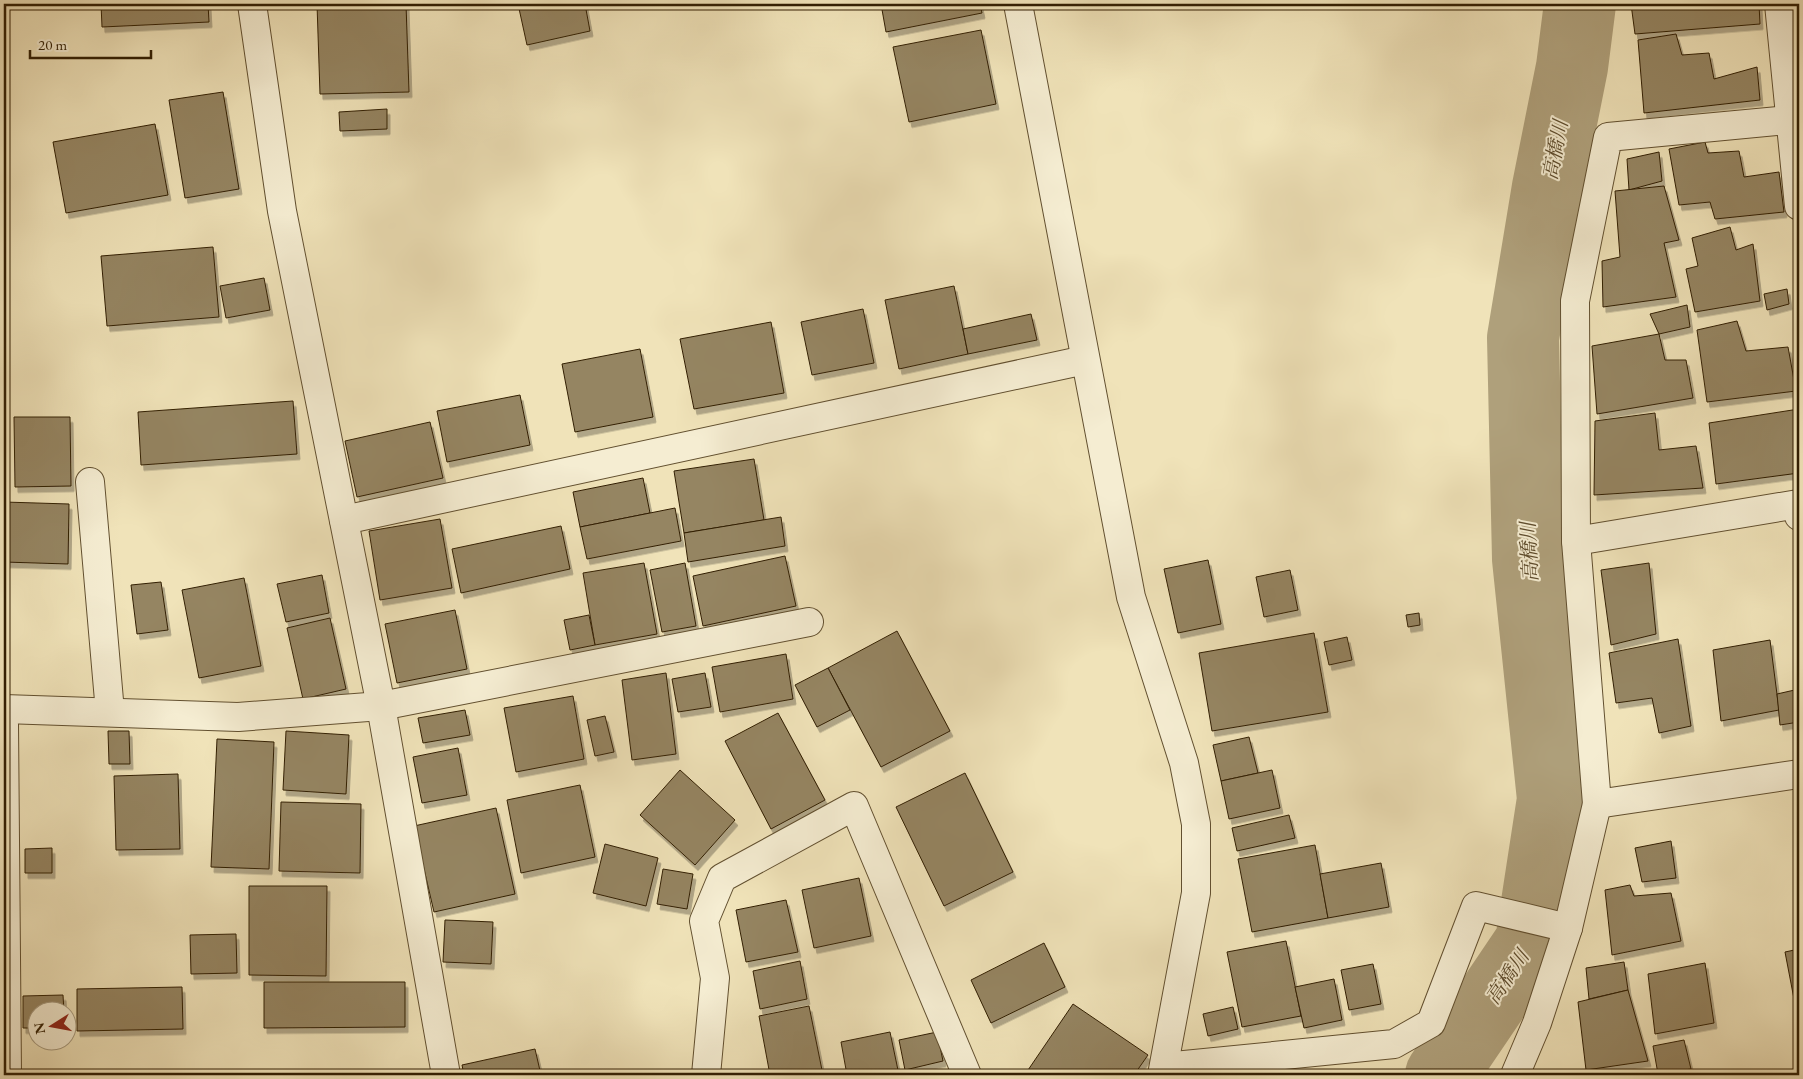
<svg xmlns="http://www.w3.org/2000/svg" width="1803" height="1079" font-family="'EB Garamond','Noto Serif JP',serif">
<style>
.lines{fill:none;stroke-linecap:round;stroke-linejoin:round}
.river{stroke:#afa07b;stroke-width:72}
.building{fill:#958562;stroke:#321f03;filter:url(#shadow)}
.street-casing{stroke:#625030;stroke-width:30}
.street{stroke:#f5edd2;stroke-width:28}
.labels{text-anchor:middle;stroke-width:4;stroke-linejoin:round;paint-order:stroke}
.water-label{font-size:20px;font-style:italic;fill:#5e4c2d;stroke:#f5edd2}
</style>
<defs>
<filter id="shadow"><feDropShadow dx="3" dy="5.5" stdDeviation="0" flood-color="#0004"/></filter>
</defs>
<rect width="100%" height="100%" fill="#f0e3b9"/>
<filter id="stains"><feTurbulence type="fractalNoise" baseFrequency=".004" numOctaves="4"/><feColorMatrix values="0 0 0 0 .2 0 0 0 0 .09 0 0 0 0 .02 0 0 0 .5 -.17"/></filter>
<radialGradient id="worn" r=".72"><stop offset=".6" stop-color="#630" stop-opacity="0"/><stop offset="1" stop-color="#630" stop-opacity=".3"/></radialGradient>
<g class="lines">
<!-- river -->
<path class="river" d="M 1441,1075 L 1531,942 L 1553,799 L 1528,559 L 1523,338 L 1548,187 L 1572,67 L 1580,4"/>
</g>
<!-- building -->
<g class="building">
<path d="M 101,4 L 208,4 L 209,22 L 102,27 Z"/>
<path d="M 317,4 L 406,4 L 409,92 L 320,94 Z"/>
<path d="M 518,4 L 585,4 L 590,31 L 527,45 Z"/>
<path d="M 881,4 L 980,4 L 982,13 L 886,32 Z"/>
<path d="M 1631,4 L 1759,4 L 1760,24 L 1635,34 Z"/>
<path d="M 981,30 L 996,104 L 909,122 L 893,47 Z"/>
<path d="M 1676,34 L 1682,55 L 1709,53 L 1714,79 L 1757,67 L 1760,100 L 1644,113 L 1638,40 Z"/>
<path d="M 223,92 L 239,189 L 185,198 L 169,100 Z"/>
<path d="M 387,109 L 387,129 L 340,131 L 339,112 Z"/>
<path d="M 155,124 L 168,195 L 66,213 L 53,142 Z"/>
<path d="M 1705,142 L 1708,153 L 1739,151 L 1744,177 L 1779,172 L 1784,212 L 1715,219 L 1710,202 L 1679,205 L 1669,149 Z"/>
<path d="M 1659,152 L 1662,181 L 1629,190 L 1627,159 Z"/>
<path d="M 1664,186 L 1679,240 L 1664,243 L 1676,297 L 1603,307 L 1602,261 L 1620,257 L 1615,191 Z"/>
<path d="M 1730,227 L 1736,250 L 1753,244 L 1760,301 L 1695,312 L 1686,269 L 1698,266 L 1692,238 Z"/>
<path d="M 213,247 L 219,317 L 107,326 L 101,256 Z"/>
<path d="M 264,278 L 270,310 L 226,318 L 220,286 Z"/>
<path d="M 954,286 L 968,354 L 899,369 L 885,300 Z"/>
<path d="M 1787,289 L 1789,304 L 1767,310 L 1764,294 Z"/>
<path d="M 1687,305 L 1690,327 L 1659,334 L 1650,314 Z"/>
<path d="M 863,309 L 874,363 L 812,375 L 801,322 Z"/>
<path d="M 1031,314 L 1037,340 L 968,354 L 963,329 Z"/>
<path d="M 1737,321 L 1746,351 L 1788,347 L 1796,391 L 1707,402 L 1697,330 Z"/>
<path d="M 771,322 L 784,393 L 694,409 L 680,339 Z"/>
<path d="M 1659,334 L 1665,360 L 1686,360 L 1693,398 L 1597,414 L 1592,346 Z"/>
<path d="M 640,349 L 653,417 L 575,432 L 562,364 Z"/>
<path d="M 520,395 L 530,445 L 447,462 L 437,411 Z"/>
<path d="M 293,401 L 297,454 L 141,465 L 138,412 Z"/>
<path d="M 1799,409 L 1799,473 L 1716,484 L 1709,423 Z"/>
<path d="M 1655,413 L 1659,450 L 1696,446 L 1703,488 L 1594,495 L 1595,421 Z"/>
<path d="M 14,417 L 70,417 L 71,486 L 15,487 Z"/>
<path d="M 430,422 L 443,478 L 357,497 L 345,441 Z"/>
<path d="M 754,459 L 764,520 L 684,533 L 674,471 Z"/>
<path d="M 643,478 L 650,513 L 580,527 L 573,492 Z"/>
<path d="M 4,502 L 69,504 L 68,564 L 4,562 Z"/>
<path d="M 675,508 L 681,541 L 587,559 L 580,527 Z"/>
<path d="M 781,517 L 785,546 L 688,562 L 684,533 Z"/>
<path d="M 440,519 L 452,588 L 380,600 L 369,531 Z"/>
<path d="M 561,526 L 570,569 L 461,593 L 452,549 Z"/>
<path d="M 785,556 L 796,606 L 703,626 L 693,576 Z"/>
<path d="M 1208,560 L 1221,624 L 1178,633 L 1164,569 Z"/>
<path d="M 644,563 L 657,634 L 595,645 L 583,573 Z"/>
<path d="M 685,563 L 696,626 L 662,632 L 650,570 Z"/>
<path d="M 1649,563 L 1656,634 L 1611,645 L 1601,570 Z"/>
<path d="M 1290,570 L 1298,610 L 1264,617 L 1256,577 Z"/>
<path d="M 322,575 L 329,613 L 286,622 L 277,584 Z"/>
<path d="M 244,578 L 261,666 L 199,678 L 182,590 Z"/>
<path d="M 161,582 L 168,630 L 137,634 L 131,585 Z"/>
<path d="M 455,610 L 467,669 L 397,683 L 385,624 Z"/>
<path d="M 1419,613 L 1420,625 L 1408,627 L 1406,615 Z"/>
<path d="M 589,615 L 595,645 L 570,650 L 564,620 Z"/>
<path d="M 330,618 L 346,689 L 303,699 L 287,628 Z"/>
<path d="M 897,631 L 950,731 L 881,767 L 828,668 Z"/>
<path d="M 1314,633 L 1328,712 L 1212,731 L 1199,653 Z"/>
<path d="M 1347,637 L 1352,660 L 1329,665 L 1324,642 Z"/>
<path d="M 1678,639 L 1691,726 L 1659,733 L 1652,698 L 1616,703 L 1609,653 Z"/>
<path d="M 1770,640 L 1779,710 L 1721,721 L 1713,650 Z"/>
<path d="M 786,654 L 793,699 L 720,712 L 712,667 Z"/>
<path d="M 828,668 L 850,710 L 817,727 L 795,685 Z"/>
<path d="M 666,673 L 676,754 L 632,760 L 622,680 Z"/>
<path d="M 705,673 L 711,707 L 678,712 L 672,679 Z"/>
<path d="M 1799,689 L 1799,722 L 1780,725 L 1777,694 Z"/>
<path d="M 573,696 L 584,759 L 516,772 L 504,708 Z"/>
<path d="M 465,710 L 470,735 L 423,743 L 418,718 Z"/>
<path d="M 778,713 L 825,800 L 771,829 L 725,741 Z"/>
<path d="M 605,716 L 614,752 L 595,756 L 587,720 Z"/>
<path d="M 108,731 L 129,731 L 130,764 L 109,764 Z"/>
<path d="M 286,731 L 349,735 L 346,794 L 283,790 Z"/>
<path d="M 1249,737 L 1258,773 L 1221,781 L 1213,745 Z"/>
<path d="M 217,739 L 274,742 L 269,869 L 211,867 Z"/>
<path d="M 458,748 L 467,795 L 422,803 L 413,757 Z"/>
<path d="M 680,770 L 735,820 L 695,865 L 640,815 Z"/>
<path d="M 1272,770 L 1280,808 L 1229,819 L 1221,781 Z"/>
<path d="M 965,773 L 1013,872 L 944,906 L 896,807 Z"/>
<path d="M 178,774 L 180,849 L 116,850 L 114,776 Z"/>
<path d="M 580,785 L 595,857 L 521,873 L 507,800 Z"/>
<path d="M 281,802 L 361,804 L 360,873 L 279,871 Z"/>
<path d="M 496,808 L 515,894 L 434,912 L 414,826 Z"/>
<path d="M 1289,815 L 1295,838 L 1237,851 L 1232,828 Z"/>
<path d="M 1671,841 L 1676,878 L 1642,882 L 1635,848 Z"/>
<path d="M 605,844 L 658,858 L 646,906 L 593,893 Z"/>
<path d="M 1315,845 L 1328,918 L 1252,932 L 1238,859 Z"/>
<path d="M 52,848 L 52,873 L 25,873 L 25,849 Z"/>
<path d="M 1381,863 L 1389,907 L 1328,918 L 1320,874 Z"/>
<path d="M 663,869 L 693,874 L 687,909 L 657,904 Z"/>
<path d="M 859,878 L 871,936 L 814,948 L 802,890 Z"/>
<path d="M 1630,885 L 1634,896 L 1671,893 L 1681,941 L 1612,955 L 1605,890 Z"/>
<path d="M 249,886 L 327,886 L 326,976 L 249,975 Z"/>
<path d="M 786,900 L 798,952 L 746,962 L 736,910 Z"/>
<path d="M 445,920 L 493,922 L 491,964 L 443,962 Z"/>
<path d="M 236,934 L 237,973 L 191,974 L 190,935 Z"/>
<path d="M 1286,941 L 1301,1016 L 1242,1027 L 1227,952 Z"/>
<path d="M 1044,943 L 1065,987 L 991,1023 L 971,980 Z"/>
<path d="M 1799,949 L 1799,1025 L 1785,952 Z"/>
<path d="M 800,961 L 807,999 L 760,1009 L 753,971 Z"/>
<path d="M 1624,962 L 1628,990 L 1589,999 L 1586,968 Z"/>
<path d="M 1705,963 L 1714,1023 L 1655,1034 L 1648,974 Z"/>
<path d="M 1373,964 L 1381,1004 L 1349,1010 L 1341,970 Z"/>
<path d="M 1334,979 L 1342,1020 L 1304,1028 L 1295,987 Z"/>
<path d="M 264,982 L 405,982 L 405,1027 L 264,1028 Z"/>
<path d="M 182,987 L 183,1029 L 77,1031 L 77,989 Z"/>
<path d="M 1628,990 L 1648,1061 L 1586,1070 L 1578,1002 Z"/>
<path d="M 63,995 L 64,1012 L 38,1012 L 38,1028 L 23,1028 L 23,996 Z"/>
<path d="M 1073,1004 L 1148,1055 L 1134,1075 L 1030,1075 L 1026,1073 Z"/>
<path d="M 809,1006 L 823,1075 L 770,1075 L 759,1016 Z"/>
<path d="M 1233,1007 L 1238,1029 L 1208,1036 L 1203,1014 Z"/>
<path d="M 890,1032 L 899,1075 L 847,1075 L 841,1042 Z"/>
<path d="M 937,1032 L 943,1061 L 905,1070 L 899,1040 Z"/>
<path d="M 1684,1040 L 1691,1069 L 1658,1074 L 1653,1046 Z"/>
<path d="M 535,1049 L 541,1075 L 464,1075 L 462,1065 Z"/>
</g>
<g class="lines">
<defs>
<g id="street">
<path d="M 252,4 L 282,211 L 381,706 L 446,1075"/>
<path d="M 1018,4 L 1131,597 L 1184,763 L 1196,824 L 1196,893 L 1162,1075"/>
<path d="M 1779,4 L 1799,206"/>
<path d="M 1799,119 L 1608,137 L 1575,301 L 1576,541 L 1597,804 L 1799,774"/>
<path d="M 90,482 L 110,712"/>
<path d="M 344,520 L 1085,360"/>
<path d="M 1576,541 L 1798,504 L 1799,516"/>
<path d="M 4,709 L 238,717 L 381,706 L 809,622"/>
<path d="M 4,724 L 7,1075"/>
<path d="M 1164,1067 L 1394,1044 L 1431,1023 L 1476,906 L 1568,928"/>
<path d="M 706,1075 L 715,978 L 704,921 L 722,878 L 854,806 L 967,1075"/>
<path d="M 1515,1075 L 1537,1023 L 1568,928 L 1597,804"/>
</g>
</defs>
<!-- street casing -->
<use href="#street" class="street-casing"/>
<!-- street -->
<use href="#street" class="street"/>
</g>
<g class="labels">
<!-- water labels -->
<g class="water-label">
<text transform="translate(1555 150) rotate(-79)" y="7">高橋川</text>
<text transform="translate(1529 552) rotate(-93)" y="7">高橋川</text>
<text transform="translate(1507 977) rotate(-56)" y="7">高橋川</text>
</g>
</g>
<!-- margin -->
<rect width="1803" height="1079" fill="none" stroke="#f0e3b9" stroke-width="20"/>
<rect x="5" y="5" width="1793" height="1069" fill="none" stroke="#321f03" stroke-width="2.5"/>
<rect x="10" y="10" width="1783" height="1059" fill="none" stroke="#321f03"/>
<!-- north arrow -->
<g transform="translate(52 1026) rotate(259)"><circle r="24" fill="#f5edd2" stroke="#a79b7f"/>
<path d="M0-4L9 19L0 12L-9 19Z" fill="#8f2418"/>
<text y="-8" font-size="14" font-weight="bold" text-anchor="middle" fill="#321f03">N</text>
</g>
<!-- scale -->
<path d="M30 50v8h121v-8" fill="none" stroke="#321f03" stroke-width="2.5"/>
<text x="38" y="50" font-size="15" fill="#321f03" stroke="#f5edd2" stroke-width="4" paint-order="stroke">20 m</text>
<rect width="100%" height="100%" filter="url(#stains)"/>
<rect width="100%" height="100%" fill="url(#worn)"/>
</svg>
